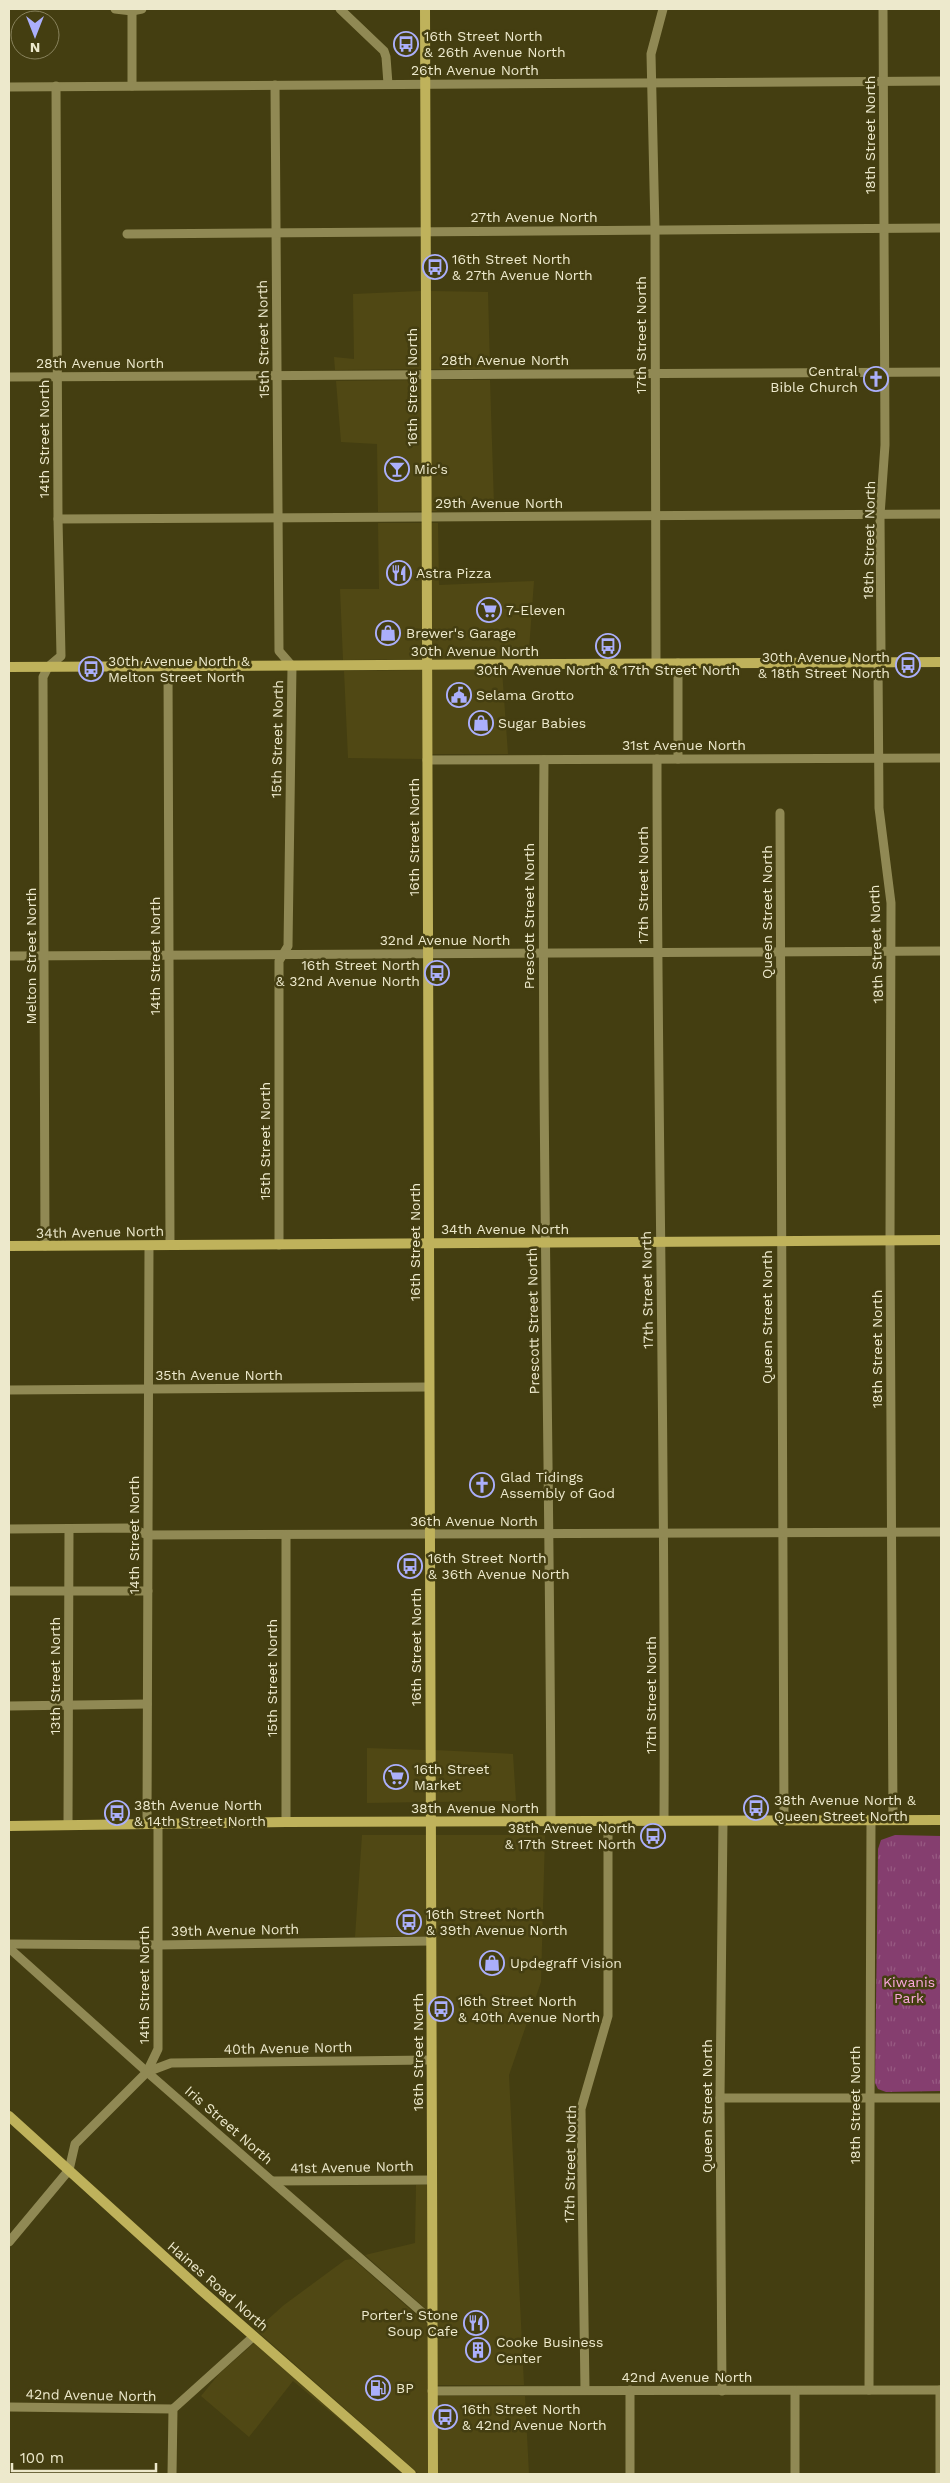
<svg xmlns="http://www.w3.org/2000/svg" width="950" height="2483" font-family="'Work Sans',sans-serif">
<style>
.built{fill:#504814}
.grass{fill:url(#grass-tufts)}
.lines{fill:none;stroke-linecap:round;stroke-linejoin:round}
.street{stroke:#908954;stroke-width:9}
.secondary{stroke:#bfb25b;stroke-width:10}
.labels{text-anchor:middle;stroke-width:5;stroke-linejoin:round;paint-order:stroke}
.poi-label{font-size:14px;fill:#ede9cc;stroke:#443e11;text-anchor:start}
.street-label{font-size:14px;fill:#ede9cc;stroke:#443e11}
.park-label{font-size:14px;fill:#f9a8dc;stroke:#443e11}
</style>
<defs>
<pattern id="grass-tufts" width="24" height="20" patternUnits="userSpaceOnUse" patternTransform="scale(1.25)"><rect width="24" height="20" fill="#853e6f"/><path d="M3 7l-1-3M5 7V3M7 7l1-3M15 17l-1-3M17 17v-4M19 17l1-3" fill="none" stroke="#975a82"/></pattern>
</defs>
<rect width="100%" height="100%" fill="#443e11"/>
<!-- built -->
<g class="built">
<path d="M 421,291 L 421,369 L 335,370 L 334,357 L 354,359 L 353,294 Z"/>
<path d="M 431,291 L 488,292 L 490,369 L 431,369 Z"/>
<path d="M 421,380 L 422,511 L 378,512 L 377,444 L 341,442 L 336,381 Z"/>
<path d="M 431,380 L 490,380 L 494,505 L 438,503 L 437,511 L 431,511 Z"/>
<path d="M 378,523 L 422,523 L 422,659 L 343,660 L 340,589 L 379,589 Z"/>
<path d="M 431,523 L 438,523 L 439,585 L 534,581 L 529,650 L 501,650 L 502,659 L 432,659 Z"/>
<path d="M 422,670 L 422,759 L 348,758 L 344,671 Z"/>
<path d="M 432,670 L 502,670 L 508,754 L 432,754 Z"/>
<path d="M 367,1748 L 425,1750 L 426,1802 L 367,1803 Z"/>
<path d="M 435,1750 L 513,1754 L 516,1801 L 436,1802 Z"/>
<path d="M 362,1835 L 426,1835 L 426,1936 L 355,1937 Z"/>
<path d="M 436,1835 L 545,1835 L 541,1982 L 509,2075 L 524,2385 L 437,2385 L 437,2323 L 439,2320 L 437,2318 Z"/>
<path d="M 416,2185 L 427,2185 L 427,2310 L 365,2255 L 415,2243 Z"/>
<path d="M 353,2259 L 427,2324 L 428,2474 L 419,2474 L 256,2330 L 284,2305 L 345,2260 Z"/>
<path d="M 254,2343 L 369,2444 L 293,2381 L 249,2437 L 201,2396 L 219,2374 Z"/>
<path d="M 437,2396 L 525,2396 L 529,2474 L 438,2474 Z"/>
</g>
<!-- grass -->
<path class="grass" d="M 895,1835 L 941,1836 L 941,2091 L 886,2092 L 878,2089 L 875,2083 L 878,1849 L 881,1840 Z"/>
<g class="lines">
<!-- street -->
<g class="street">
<path d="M 115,9 L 132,11 L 142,9"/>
<path d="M 132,9 L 132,86"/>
<path d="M 340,9 L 384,51 L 386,57 L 388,84"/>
<path d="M 883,9 L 885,445 L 880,515 L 881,653 L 878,662 L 879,808 L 891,903 L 890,1241 L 893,1820"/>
<path d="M 275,85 L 279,651 L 292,666 L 288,946 L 279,961 L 279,1245"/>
<path d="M 9,87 L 941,81"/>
<path d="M 127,234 L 941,228"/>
<path d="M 9,377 L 941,372"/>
<path d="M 58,519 L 941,514"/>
<path d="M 656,664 L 655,230 L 651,54 L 663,9"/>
<path d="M 168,666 L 170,1245"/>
<path d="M 657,759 C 657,1113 666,1467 664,1821"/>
<path d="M 678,759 L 678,663"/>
<path d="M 427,760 L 941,758"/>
<path d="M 544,760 C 541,1114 550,1468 551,1822"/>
<path d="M 780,813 L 784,1821"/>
<path d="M 9,956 L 941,951"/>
<path d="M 45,1246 L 43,677 L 48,667 L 61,656 L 58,519 L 56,86"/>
<path d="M 9,1390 L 429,1387"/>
<path d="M 9,1529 L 130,1528 L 148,1535 L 941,1532"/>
<path d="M 9,1591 L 148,1591"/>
<path d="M 9,1706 L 147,1704"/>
<path d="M 286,1822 L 286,1535"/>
<path d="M 68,1824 L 69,1529"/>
<path d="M 147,1824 L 149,1246"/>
<path d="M 9,1944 L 158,1945 L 431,1941"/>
<path d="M 9,1948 L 147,2072 L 432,2321"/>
<path d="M 147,2072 L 171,2063 L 431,2060"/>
<path d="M 720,2098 L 941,2098"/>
<path d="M 273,2181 L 432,2180"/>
<path d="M 9,2242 L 69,2170 L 75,2144 L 147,2072 L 158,2049 L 158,1824"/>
<path d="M 585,2390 L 581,2109 L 608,2016 L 608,1822"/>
<path d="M 869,2390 L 871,1820"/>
<path d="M 432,2391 L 941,2390"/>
<path d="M 722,2391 L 720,2098 L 723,1821"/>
<path d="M 9,2407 L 173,2409"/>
<path d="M 172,2474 L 173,2409 L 254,2336"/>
<path d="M 630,2474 L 630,2390"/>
<path d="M 795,2474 L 795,2391"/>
<path d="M 940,2474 L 940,2390"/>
</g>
<!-- secondary -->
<g class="secondary">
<path d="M 425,9 L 433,2474"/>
<path d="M 9,667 L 941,662"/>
<path d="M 9,1246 L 941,1240"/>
<path d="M 9,1826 L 286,1822 L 941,1820"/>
<path d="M 9,2116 L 201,2290 L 411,2474"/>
</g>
</g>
<!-- icons -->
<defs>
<symbol id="bus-ring" viewBox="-11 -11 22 22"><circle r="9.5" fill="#443e11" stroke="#abaffb" stroke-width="1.5"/><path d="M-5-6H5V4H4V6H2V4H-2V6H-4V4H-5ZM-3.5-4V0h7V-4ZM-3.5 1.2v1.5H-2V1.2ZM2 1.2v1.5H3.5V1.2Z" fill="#abaffb"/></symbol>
<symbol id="church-ring" viewBox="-11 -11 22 22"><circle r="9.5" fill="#443e11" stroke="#abaffb" stroke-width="1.5"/><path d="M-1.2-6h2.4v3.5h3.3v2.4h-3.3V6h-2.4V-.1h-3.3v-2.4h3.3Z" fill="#abaffb"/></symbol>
<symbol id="bar-ring" viewBox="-11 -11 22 22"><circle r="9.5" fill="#443e11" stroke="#abaffb" stroke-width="1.5"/><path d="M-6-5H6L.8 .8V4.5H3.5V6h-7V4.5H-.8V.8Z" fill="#abaffb"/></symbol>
<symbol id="restaurant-ring" viewBox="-11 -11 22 22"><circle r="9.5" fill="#443e11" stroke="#abaffb" stroke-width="1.5"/><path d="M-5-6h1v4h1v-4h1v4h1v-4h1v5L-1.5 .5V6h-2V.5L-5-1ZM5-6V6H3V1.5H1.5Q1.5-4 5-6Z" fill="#abaffb"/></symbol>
<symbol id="supermarket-ring" viewBox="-11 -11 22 22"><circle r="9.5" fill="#443e11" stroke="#abaffb" stroke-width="1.5"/><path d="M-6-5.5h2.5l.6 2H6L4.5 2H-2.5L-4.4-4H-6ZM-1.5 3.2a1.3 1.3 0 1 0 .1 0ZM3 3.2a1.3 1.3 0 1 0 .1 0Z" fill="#abaffb"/></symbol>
<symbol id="shop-ring" viewBox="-11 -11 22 22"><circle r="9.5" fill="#443e11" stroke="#abaffb" stroke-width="1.5"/><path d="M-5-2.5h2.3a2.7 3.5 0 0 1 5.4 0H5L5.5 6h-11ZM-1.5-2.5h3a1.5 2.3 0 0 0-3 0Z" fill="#abaffb"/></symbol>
<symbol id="civic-ring" viewBox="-11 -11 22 22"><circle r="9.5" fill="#443e11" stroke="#abaffb" stroke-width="1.5"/><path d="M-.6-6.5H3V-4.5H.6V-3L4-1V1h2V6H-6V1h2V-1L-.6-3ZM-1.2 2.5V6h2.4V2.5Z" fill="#abaffb"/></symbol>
<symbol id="building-ring" viewBox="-11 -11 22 22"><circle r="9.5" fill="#443e11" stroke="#abaffb" stroke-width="1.5"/><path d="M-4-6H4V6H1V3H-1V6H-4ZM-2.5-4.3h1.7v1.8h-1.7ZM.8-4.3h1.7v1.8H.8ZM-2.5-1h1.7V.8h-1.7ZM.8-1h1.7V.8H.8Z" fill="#abaffb"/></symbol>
<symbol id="fuel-ring" viewBox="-11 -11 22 22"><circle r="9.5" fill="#443e11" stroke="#abaffb" stroke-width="1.5"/><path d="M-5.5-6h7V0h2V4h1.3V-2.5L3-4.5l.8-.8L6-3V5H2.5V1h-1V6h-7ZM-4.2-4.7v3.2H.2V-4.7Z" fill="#abaffb"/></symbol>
</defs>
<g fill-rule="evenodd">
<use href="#bus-ring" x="392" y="30" width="28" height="28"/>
<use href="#bus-ring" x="421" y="253" width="28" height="28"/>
<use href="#church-ring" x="862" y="365" width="28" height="28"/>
<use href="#bar-ring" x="383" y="455" width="28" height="28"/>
<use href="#restaurant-ring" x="385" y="559" width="28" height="28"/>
<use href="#supermarket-ring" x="475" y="596" width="28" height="28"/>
<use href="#shop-ring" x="374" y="619" width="28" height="28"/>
<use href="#bus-ring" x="594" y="632" width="28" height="28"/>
<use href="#bus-ring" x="894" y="651" width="28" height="28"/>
<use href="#bus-ring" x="77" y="655" width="28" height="28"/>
<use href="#civic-ring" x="445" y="681" width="28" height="28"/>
<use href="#shop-ring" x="467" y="709" width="28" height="28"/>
<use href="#bus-ring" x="423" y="959" width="28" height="28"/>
<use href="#church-ring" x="468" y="1471" width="28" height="28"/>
<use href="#bus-ring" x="396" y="1552" width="28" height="28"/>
<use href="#supermarket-ring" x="382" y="1763" width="28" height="28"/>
<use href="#bus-ring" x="742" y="1794" width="28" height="28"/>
<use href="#bus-ring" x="103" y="1799" width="28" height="28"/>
<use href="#bus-ring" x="639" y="1822" width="28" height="28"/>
<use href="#bus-ring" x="395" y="1908" width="28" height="28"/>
<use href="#shop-ring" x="478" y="1949" width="28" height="28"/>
<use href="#bus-ring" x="427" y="1995" width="28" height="28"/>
<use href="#restaurant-ring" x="462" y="2309" width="28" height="28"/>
<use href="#building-ring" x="464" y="2336" width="28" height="28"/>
<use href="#fuel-ring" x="364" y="2374" width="28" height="28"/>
<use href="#bus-ring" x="431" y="2403" width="28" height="28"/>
</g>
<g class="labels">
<!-- poi labels -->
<g class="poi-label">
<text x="424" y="41">16th Street North<tspan x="424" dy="16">&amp; 26th Avenue North</tspan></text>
<text x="452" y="264">16th Street North<tspan x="452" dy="16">&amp; 27th Avenue North</tspan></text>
<text x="858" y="376" text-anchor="end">Central<tspan x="858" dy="16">Bible Church</tspan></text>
<text x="414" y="474">Mic's</text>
<text x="416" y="578">Astra Pizza</text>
<text x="506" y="615">7-Eleven</text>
<text x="406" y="638">Brewer's Garage</text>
<text x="890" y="662" text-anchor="end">30th Avenue North<tspan x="890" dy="16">&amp; 18th Street North</tspan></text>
<text x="108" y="666">30th Avenue North &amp;<tspan x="108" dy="16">Melton Street North</tspan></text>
<text x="608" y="675" text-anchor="middle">30th Avenue North &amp; 17th Street North</text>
<text x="476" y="700">Selama Grotto</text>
<text x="498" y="728">Sugar Babies</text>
<text x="420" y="970" text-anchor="end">16th Street North<tspan x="420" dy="16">&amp; 32nd Avenue North</tspan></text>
<text x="500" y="1482">Glad Tidings<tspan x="500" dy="16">Assembly of God</tspan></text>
<text x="428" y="1563">16th Street North<tspan x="428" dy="16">&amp; 36th Avenue North</tspan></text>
<text x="414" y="1774">16th Street<tspan x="414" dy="16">Market</tspan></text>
<text x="774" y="1805">38th Avenue North &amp;<tspan x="774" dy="16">Queen Street North</tspan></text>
<text x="134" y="1810">38th Avenue North<tspan x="134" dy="16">&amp; 14th Street North</tspan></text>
<text x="636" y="1833" text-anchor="end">38th Avenue North<tspan x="636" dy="16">&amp; 17th Street North</tspan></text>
<text x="426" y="1919">16th Street North<tspan x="426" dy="16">&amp; 39th Avenue North</tspan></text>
<text x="510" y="1968">Updegraff Vision</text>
<text x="458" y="2006">16th Street North<tspan x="458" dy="16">&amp; 40th Avenue North</tspan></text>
<text x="458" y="2320" text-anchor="end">Porter's Stone<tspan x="458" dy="16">Soup Cafe</tspan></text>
<text x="496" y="2347">Cooke Business<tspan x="496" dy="16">Center</tspan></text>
<text x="396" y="2393">BP</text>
<text x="462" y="2414">16th Street North<tspan x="462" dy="16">&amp; 42nd Avenue North</tspan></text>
</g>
<!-- street labels -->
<g class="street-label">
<text x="475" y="75">26th Avenue North</text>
<text transform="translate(870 135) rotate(-90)" y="5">18th Street North</text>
<text x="534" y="222">27th Avenue North</text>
<text transform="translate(641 335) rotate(-90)" y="5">17th Street North</text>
<text transform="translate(263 339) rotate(-91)" y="5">15th Street North</text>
<text x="505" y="365">28th Avenue North</text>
<text x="100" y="368">28th Avenue North</text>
<text transform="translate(412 387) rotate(-90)" y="5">16th Street North</text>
<text transform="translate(44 439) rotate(-90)" y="5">14th Street North</text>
<text x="499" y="508">29th Avenue North</text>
<text transform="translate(869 540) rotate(-89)" y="5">18th Street North</text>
<text x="475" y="656">30th Avenue North</text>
<text transform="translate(277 739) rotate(-89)" y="5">15th Street North</text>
<text x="684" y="750">31st Avenue North</text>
<text transform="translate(414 837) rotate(-90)" y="5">16th Street North</text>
<text transform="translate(643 885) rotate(-90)" y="5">17th Street North</text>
<text transform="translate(767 912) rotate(-90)" y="5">Queen Street North</text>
<text transform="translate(529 916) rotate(-90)" y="5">Prescott Street North</text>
<text x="445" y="945">32nd Avenue North</text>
<text transform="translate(876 944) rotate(-92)" y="5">18th Street North</text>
<text transform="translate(31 956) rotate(-90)" y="5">Melton Street North</text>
<text transform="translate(155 956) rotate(-90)" y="5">14th Street North</text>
<text transform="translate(265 1141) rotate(-90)" y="5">15th Street North</text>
<text x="505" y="1234">34th Avenue North</text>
<text transform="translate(100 1232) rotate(-1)" y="5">34th Avenue North</text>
<text transform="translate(415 1242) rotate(-90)" y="5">16th Street North</text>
<text transform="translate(647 1290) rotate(-91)" y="5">17th Street North</text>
<text transform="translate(767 1317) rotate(-90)" y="5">Queen Street North</text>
<text transform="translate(533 1321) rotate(-91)" y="5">Prescott Street North</text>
<text transform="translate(877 1349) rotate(-90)" y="5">18th Street North</text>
<text x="219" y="1380">35th Avenue North</text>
<text x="474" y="1526">36th Avenue North</text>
<text transform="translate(134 1535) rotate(-90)" y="5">14th Street North</text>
<text transform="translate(416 1647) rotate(-90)" y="5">16th Street North</text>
<text transform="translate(55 1676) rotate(-90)" y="5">13th Street North</text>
<text transform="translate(272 1678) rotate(-90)" y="5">15th Street North</text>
<text transform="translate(651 1695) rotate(-90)" y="5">17th Street North</text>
<text x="475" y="1813">38th Avenue North</text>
<text transform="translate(235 1930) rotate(-1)" y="5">39th Avenue North</text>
<text transform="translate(144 1985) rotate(-90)" y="5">14th Street North</text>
<text transform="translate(288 2048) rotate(-1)" y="5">40th Avenue North</text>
<text transform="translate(418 2052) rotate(-90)" y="5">16th Street North</text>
<text transform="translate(855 2105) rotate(-90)" y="5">18th Street North</text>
<text transform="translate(707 2106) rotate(-90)" y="5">Queen Street North</text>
<text transform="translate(229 2125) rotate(41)" y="5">Iris Street North</text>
<text transform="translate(570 2164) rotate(-89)" y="5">17th Street North</text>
<text transform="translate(352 2167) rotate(-1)" y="5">41st Avenue North</text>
<text transform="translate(218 2286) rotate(41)" y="5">Haines Road North</text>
<text x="687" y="2382">42nd Avenue North</text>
<text transform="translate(91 2395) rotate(1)" y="5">42nd Avenue North</text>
</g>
<!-- park labels -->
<g class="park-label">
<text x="909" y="1987">Kiwanis<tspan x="909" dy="16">Park</tspan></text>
</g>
</g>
<!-- border -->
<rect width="950" height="2483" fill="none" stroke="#ede9cc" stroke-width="20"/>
<!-- north arrow -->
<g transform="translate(35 35) rotate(180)"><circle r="24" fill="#443e11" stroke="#88825c"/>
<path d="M0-4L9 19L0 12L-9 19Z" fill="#abaffb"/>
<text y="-8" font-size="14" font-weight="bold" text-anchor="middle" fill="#ede9cc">N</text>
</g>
<!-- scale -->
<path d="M12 2463v8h144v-8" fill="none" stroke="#ede9cc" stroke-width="2.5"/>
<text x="20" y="2463" font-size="15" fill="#ede9cc" stroke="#443e11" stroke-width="4" paint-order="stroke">100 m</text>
</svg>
